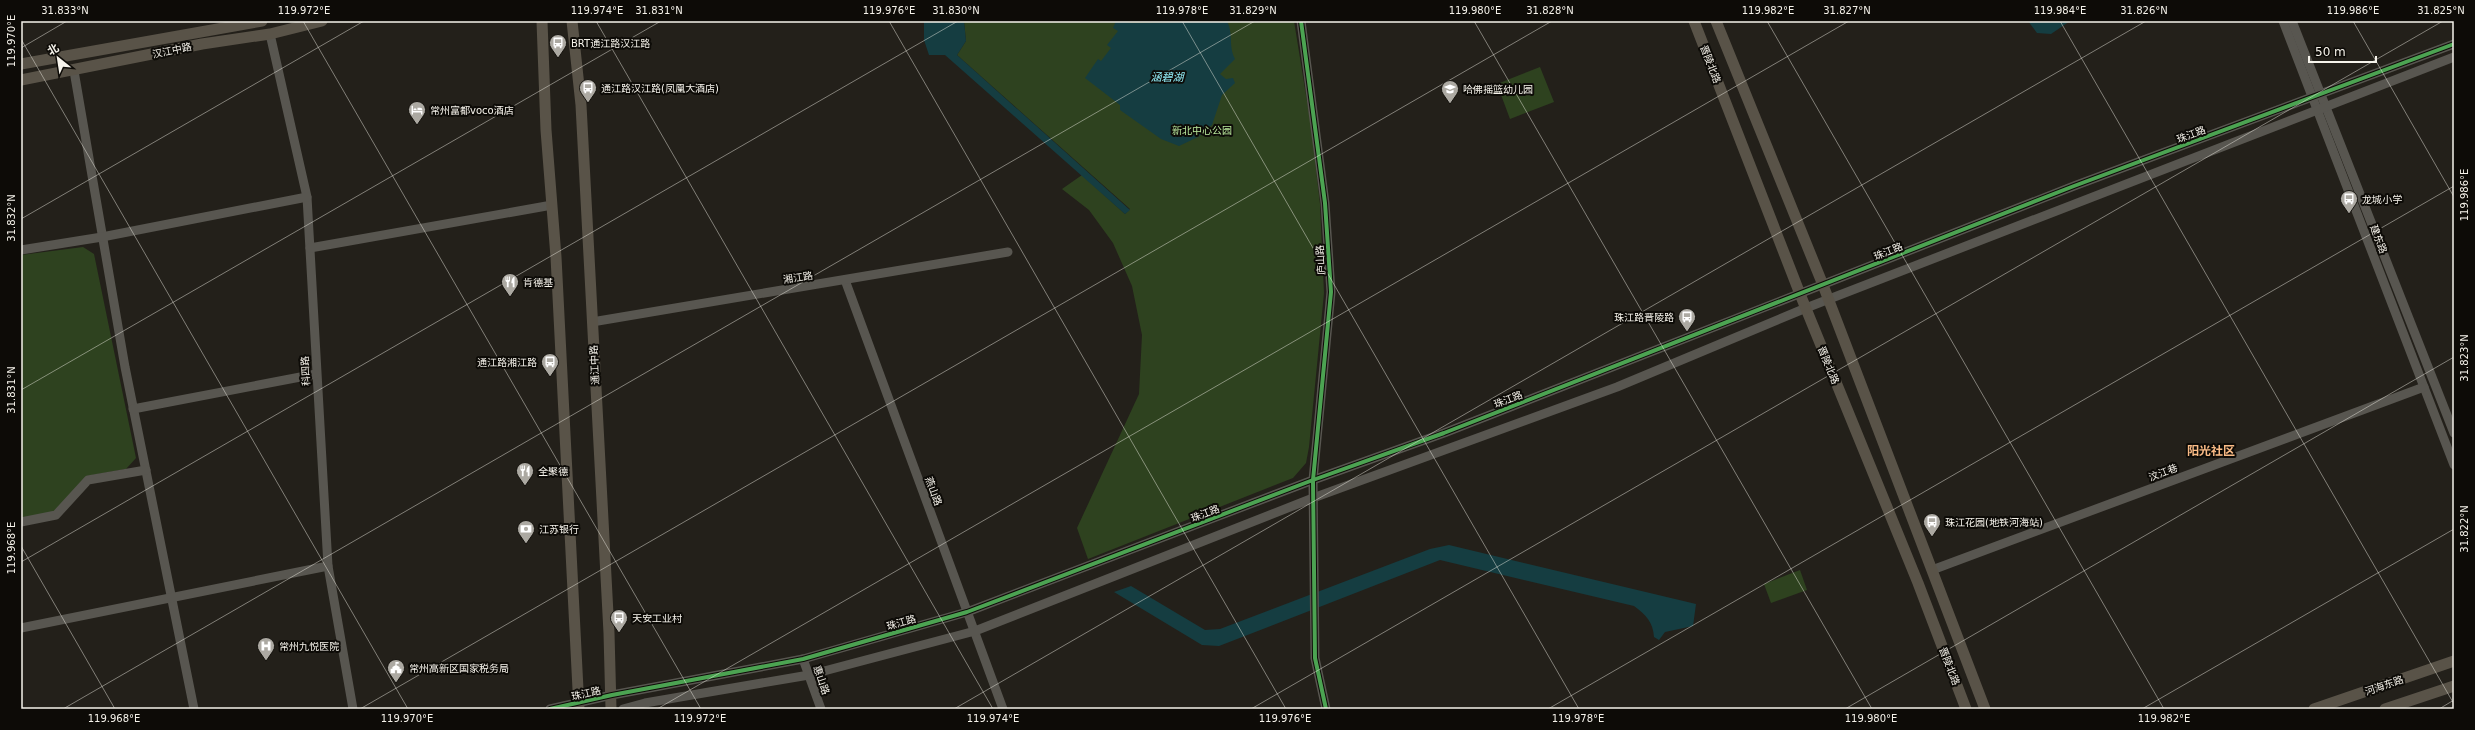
<svg xmlns="http://www.w3.org/2000/svg" width="2475" height="730" font-family="'DejaVu Sans','Noto Sans SC',sans-serif">
<style>
.green{fill:#2e421f}
.water{fill:#153d41}
.lines{fill:none;stroke-linecap:round;stroke-linejoin:round}
.minor{stroke:#585650;stroke-width:9}
.major{stroke:#595348;stroke-width:11}
.cycleway-casing{stroke:#0d0b07;stroke-width:6}
.cycleway{stroke:#4ca352;stroke-width:4}
.ticks{fill:none;stroke:#f6f3eb;stroke-width:1;stroke-opacity:0.45}
.labels{text-anchor:middle;stroke-width:4;stroke-linejoin:round;paint-order:stroke}
.poi-label{font-size:10px;fill:#f6f3eb;stroke:#0d0b07;text-anchor:start}
.street-label{font-size:10px;fill:#f6f3eb;stroke:#0d0b07}
.park-label{font-size:10px;fill:#bbe99e;stroke:#0d0b07}
.water-label{font-size:11px;font-style:italic;fill:#93effa;stroke:#0d0b07}
.quarter-label{font-size:12px;font-weight:bold;fill:#fabb86;stroke:#0d0b07}
.neatline{fill:none;stroke:#f6f3eb;stroke-width:1.5}
.ticks-label{font-size:10px;text-anchor:middle;fill:#f6f3eb}
</style>
<rect width="100%" height="100%" fill="#23201a"/>
<!-- green -->
<g class="green">
<path d="M 964,21 L 1294,21 L 1311,126 L 1320,204 L 1324,293 L 1309,447 L 1306,463 L 1293,478 L 1088,559 L 1077,528 L 1139,394 L 1142,335 L 1132,286 L 1113,243 L 1089,210 L 1062,189 L 1082,175 L 1125,214 L 1130,209 L 957,55 L 966,41 Z"/>
<path d="M 1540,67 L 1554,102 L 1510,119 L 1497,84 Z"/>
<path d="M 83,247 L 94,254 L 136,458 L 126,469 L 87,476 L 54,512 L 21,519 L 21,255 Z"/>
<path d="M 1800,570 L 1807,590 L 1771,603 L 1764,584 Z"/>
</g>
<!-- water -->
<g class="water">
<path d="M 924,21 L 964,21 L 966,41 L 957,55 L 1130,210 L 1125,214 L 945,55 L 929,55 L 924,40 Z"/>
<path d="M 1116,21 L 1134,23 L 1227,21 C 1234,36 1228,45 1235,59 L 1220,74 L 1226,79 L 1233,78 L 1235,83 L 1222,95 L 1212,125 L 1198,137 L 1179,146 L 1161,139 L 1120,110 L 1120,105 L 1085,78 L 1098,59 L 1101,61 L 1111,48 L 1107,45 L 1118,31 L 1113,28 Z"/>
<path d="M 2028,21 L 2070,21 L 2051,34 L 2037,33 Z"/>
<path d="M 1449,545 L 1696,604 L 1693,626 L 1665,632 L 1659,640 L 1654,637 C 1653,622 1646,615 1634,606 L 1440,560 L 1219,646 L 1202,645 L 1114,592 L 1131,586 L 1205,630 L 1220,629 L 1430,549 Z"/>
</g>
<g class="lines">
<!-- minor -->
<g class="minor">
<path d="M 1301,21 L 1325,203 L 1331,292 L 1313,480 L 1315,658 L 1326,709"/>
<path d="M 2283,21 L 2454,465"/>
<path d="M 2292,21 L 2454,433"/>
<path d="M 270,34 L 307,197 L 328,566 L 353,709"/>
<path d="M 74,71 L 125,367 L 194,709"/>
<path d="M 310,248 L 552,205"/>
<path d="M 21,250 L 102,237 L 307,197"/>
<path d="M 845,280 L 1003,709"/>
<path d="M 592,322 L 1008,252"/>
<path d="M 133,409 L 316,374"/>
<path d="M 21,522 L 56,515 L 88,480 L 146,470"/>
<path d="M 1932,570 L 2424,387"/>
<path d="M 21,628 L 328,566"/>
<path d="M 803,659 L 821,709"/>
<path d="M 550,709 L 612,695 L 803,659 L 967,612 L 1313,480 L 1444,433 L 2074,186 L 2454,44"/>
<path d="M 623,709 L 645,703 L 809,675 L 975,631 L 1313,498 L 1617,387 L 1806,308 L 2454,57"/>
</g>
<!-- major -->
<g class="major">
<path d="M 542,21 L 546,130 L 556,257 L 579,709"/>
<path d="M 572,21 L 581,105 L 609,633 L 611,709"/>
<path d="M 1694,21 L 1800,294 L 1918,583 L 1966,709"/>
<path d="M 1716,21 L 1823,285 L 1985,709"/>
<path d="M 21,64 L 262,21"/>
<path d="M 21,80 L 202,44 L 270,34 L 322,21"/>
<path d="M 2314,709 L 2454,661"/>
<path d="M 2385,709 L 2454,686"/>
</g>
<defs>
<g id="cycleway">
<path d="M 1301,21 L 1325,203 L 1331,292 L 1313,480 L 1315,658 L 1326,709"/>
<path d="M 550,709 L 612,695 L 803,659 L 967,612 L 1313,480 L 1444,433 L 2074,186 L 2454,44"/>
</g>
</defs>
<!-- cycleway casing -->
<use href="#cycleway" class="cycleway-casing"/>
<!-- cycleway -->
<use href="#cycleway" class="cycleway"/>
</g>
<!-- ticks -->
<path class="ticks" d="M 303,21 L 701,709M 596,21 L 993,709M 889,21 L 1286,709M 1182,21 L 1579,709M 1474,21 L 1872,709M 1767,21 L 2164,709M 2060,21 L 2454,704M 2353,21 L 2454,197M 21,39 L 408,709M 21,48 L 67,21M 21,219 L 364,21M 21,390 L 661,21M 21,546 L 115,709M 21,562 L 958,21M 63,709 L 1255,21M 360,709 L 1552,21M 657,709 L 1849,21M 954,709 L 2146,21M 1251,709 L 2443,21M 1548,709 L 2454,186M 1845,709 L 2454,357M 2142,709 L 2454,529M 2439,709 L 2454,700"/>
<!-- icons -->
<defs>
<symbol id="bus-pin" viewBox="-11 -11 22 30"><path d="M0 17L-7.5 6A9.5 9.5 0 1 1 7.5 6Z" fill="#aca9a2" stroke="#0d0b07"/><path d="M-5-6H5V4H4V6H2V4H-2V6H-4V4H-5ZM-3.5-4V0h7V-4ZM-3.5 1.2v1.5H-2V1.2ZM2 1.2v1.5H3.5V1.2Z" fill="#fff"/></symbol>
<symbol id="school-pin" viewBox="-11 -11 22 30"><path d="M0 17L-7.5 6A9.5 9.5 0 1 1 7.5 6Z" fill="#aca9a2" stroke="#0d0b07"/><path d="M0-5L7-2L0 1L-7-2ZM-4 1L0 2.5L4 1V4Q0 6-4 4Z" fill="#fff"/></symbol>
<symbol id="hotel-pin" viewBox="-11 -11 22 30"><path d="M0 17L-7.5 6A9.5 9.5 0 1 1 7.5 6Z" fill="#aca9a2" stroke="#0d0b07"/><path d="M-6-4.5h1.5V1H6V5H4.5V3h-9V5H-6ZM-4 0a1.8 1.8 0 1 1 3.6 0ZM.5 0V-2.5h3Q6-2.5 6 0Z" fill="#fff"/></symbol>
<symbol id="restaurant-pin" viewBox="-11 -11 22 30"><path d="M0 17L-7.5 6A9.5 9.5 0 1 1 7.5 6Z" fill="#aca9a2" stroke="#0d0b07"/><path d="M-5-6h1v4h1v-4h1v4h1v-4h1v5L-1.5 .5V6h-2V.5L-5-1ZM5-6V6H3V1.5H1.5Q1.5-4 5-6Z" fill="#fff"/></symbol>
<symbol id="bank-pin" viewBox="-11 -11 22 30"><path d="M0 17L-7.5 6A9.5 9.5 0 1 1 7.5 6Z" fill="#aca9a2" stroke="#0d0b07"/><path d="M-6-4H6V4H-6ZM0-2.3a2.3 2.3 0 1 0 0 4.6a2.3 2.3 0 1 0 0-4.6Z" fill="#fff"/></symbol>
<symbol id="hospital-pin" viewBox="-11 -11 22 30"><path d="M0 17L-7.5 6A9.5 9.5 0 1 1 7.5 6Z" fill="#aca9a2" stroke="#0d0b07"/><path d="M-5-5h3v3.5h4V-5h3V5h-3V1.5h-4V5h-3Z" fill="#fff"/></symbol>
<symbol id="civic-pin" viewBox="-11 -11 22 30"><path d="M0 17L-7.5 6A9.5 9.5 0 1 1 7.5 6Z" fill="#aca9a2" stroke="#0d0b07"/><path d="M-.6-6.5H3V-4.5H.6V-3L4-1V1h2V6H-6V1h2V-1L-.6-3ZM-1.2 2.5V6h2.4V2.5Z" fill="#fff"/></symbol>
</defs>
<g fill-rule="evenodd">
<use href="#bus-pin" x="548" y="33" width="20" height="27"/>
<use href="#bus-pin" x="578" y="78" width="20" height="27"/>
<use href="#school-pin" x="1440" y="79" width="20" height="27"/>
<use href="#hotel-pin" x="407" y="100" width="20" height="27"/>
<use href="#bus-pin" x="2339" y="189" width="20" height="27"/>
<use href="#restaurant-pin" x="500" y="272" width="20" height="27"/>
<use href="#bus-pin" x="1677" y="307" width="20" height="27"/>
<use href="#bus-pin" x="540" y="352" width="20" height="27"/>
<use href="#restaurant-pin" x="515" y="461" width="20" height="27"/>
<use href="#bus-pin" x="1922" y="512" width="20" height="27"/>
<use href="#bank-pin" x="516" y="519" width="20" height="27"/>
<use href="#bus-pin" x="609" y="608" width="20" height="27"/>
<use href="#hospital-pin" x="256" y="636" width="20" height="27"/>
<use href="#civic-pin" x="386" y="658" width="20" height="27"/>
</g>
<g class="labels">
<!-- poi labels -->
<g class="poi-label">
<text x="571" y="47">BRT通江路汉江路</text>
<text x="601" y="92">通江路汉江路(凤凰大酒店)</text>
<text x="1463" y="93">哈佛摇篮幼儿园</text>
<text x="430" y="114">常州富都voco酒店</text>
<text x="2362" y="203">龙城小学</text>
<text x="523" y="286">肯德基</text>
<text x="1674" y="321" text-anchor="end">珠江路晋陵路</text>
<text x="537" y="366" text-anchor="end">通江路湘江路</text>
<text x="538" y="475">全聚德</text>
<text x="1945" y="526">珠江花园(地铁河海站)</text>
<text x="539" y="533">江苏银行</text>
<text x="632" y="622">天安工业村</text>
<text x="279" y="650">常州九悦医院</text>
<text x="409" y="672">常州高新区国家税务局</text>
</g>
<!-- street labels -->
<g class="street-label">
<text transform="translate(172 50) rotate(-12)" y="4">汉江中路</text>
<text transform="translate(1711 64) rotate(69)" y="4">晋陵北路</text>
<text transform="translate(2191 134) rotate(-20)" y="4">珠江路</text>
<text transform="translate(2379 239) rotate(69)" y="4">建东路</text>
<text transform="translate(1888 251) rotate(-22)" y="4">珠江路</text>
<text transform="translate(1320 260) rotate(-94)" y="4">庐山路</text>
<text transform="translate(798 277) rotate(-9)" y="4">湘江路</text>
<text transform="translate(594 365) rotate(-93)" y="4">通江中路</text>
<text transform="translate(1829 365) rotate(68)" y="4">晋陵北路</text>
<text transform="translate(305 371) rotate(-93)" y="4">科四路</text>
<text transform="translate(1508 399) rotate(-21)" y="4">珠江路</text>
<text transform="translate(2163 472) rotate(-20)" y="4">汶江巷</text>
<text transform="translate(934 491) rotate(70)" y="4">燕山路</text>
<text transform="translate(1205 513) rotate(-21)" y="4">珠江路</text>
<text transform="translate(901 622) rotate(-16)" y="4">珠江路</text>
<text transform="translate(1950 666) rotate(69)" y="4">晋陵北路</text>
<text transform="translate(822 680) rotate(71)" y="4">惠山路</text>
<text transform="translate(2384 685) rotate(-19)" y="4">河海东路</text>
<text transform="translate(586 693) rotate(-13)" y="4">珠江路</text>
</g>
<!-- park labels -->
<g class="park-label">
<text x="1202" y="134">新北中心公园</text>
</g>
<!-- water labels -->
<g class="water-label">
<text x="1167" y="81">涵碧湖</text>
</g>
<!-- quarter labels -->
<g class="quarter-label">
<text x="2211" y="455">阳光社区</text>
</g>
</g>
<!-- border -->
<rect width="2475" height="730" fill="none" stroke="#0d0b07" stroke-width="44"/>
<!-- north arrow -->
<g transform="translate(58 58) rotate(330)" stroke="#0d0b07" stroke-width="3" paint-order="stroke">
<path d="M0-3L7 15L0 10L-7 15Z" fill="#f6f3eb"/>
<text y="-6" font-size="11" font-weight="bold" text-anchor="middle" fill="#f6f3eb">北</text>
</g>
<!-- scale -->
<path d="M2309 56v6h67v-6" fill="none" stroke="#f6f3eb" stroke-width="2"/>
<text x="2315" y="56" font-size="12" fill="#f6f3eb" stroke="#0d0b07" stroke-width="3" paint-order="stroke">50 m</text>
<rect x="22" y="22" width="2431" height="686" class="neatline"/>
<g class="ticks-label">
<text x="65" y="14">31.833°N</text>
<text x="304" y="14">119.972°E</text>
<text x="597" y="14">119.974°E</text>
<text x="659" y="14">31.831°N</text>
<text x="889" y="14">119.976°E</text>
<text x="956" y="14">31.830°N</text>
<text x="1182" y="14">119.978°E</text>
<text x="1253" y="14">31.829°N</text>
<text x="1475" y="14">119.980°E</text>
<text x="1550" y="14">31.828°N</text>
<text x="1768" y="14">119.982°E</text>
<text x="1847" y="14">31.827°N</text>
<text x="2060" y="14">119.984°E</text>
<text x="2144" y="14">31.826°N</text>
<text x="2353" y="14">119.986°E</text>
<text x="2441" y="14">31.825°N</text>
<text transform="translate(11 41) rotate(-90)" y="4">119.970°E</text>
<text transform="translate(2464 195) rotate(-90)" y="4">119.986°E</text>
<text transform="translate(11 218) rotate(-90)" y="4">31.832°N</text>
<text transform="translate(2464 358) rotate(-90)" y="4">31.823°N</text>
<text transform="translate(11 390) rotate(-90)" y="4">31.831°N</text>
<text transform="translate(2464 529) rotate(-90)" y="4">31.822°N</text>
<text transform="translate(11 548) rotate(-90)" y="4">119.968°E</text>
<text x="114" y="722">119.968°E</text>
<text x="407" y="722">119.970°E</text>
<text x="700" y="722">119.972°E</text>
<text x="993" y="722">119.974°E</text>
<text x="1285" y="722">119.976°E</text>
<text x="1578" y="722">119.978°E</text>
<text x="1871" y="722">119.980°E</text>
<text x="2164" y="722">119.982°E</text>
</g>
</svg>
